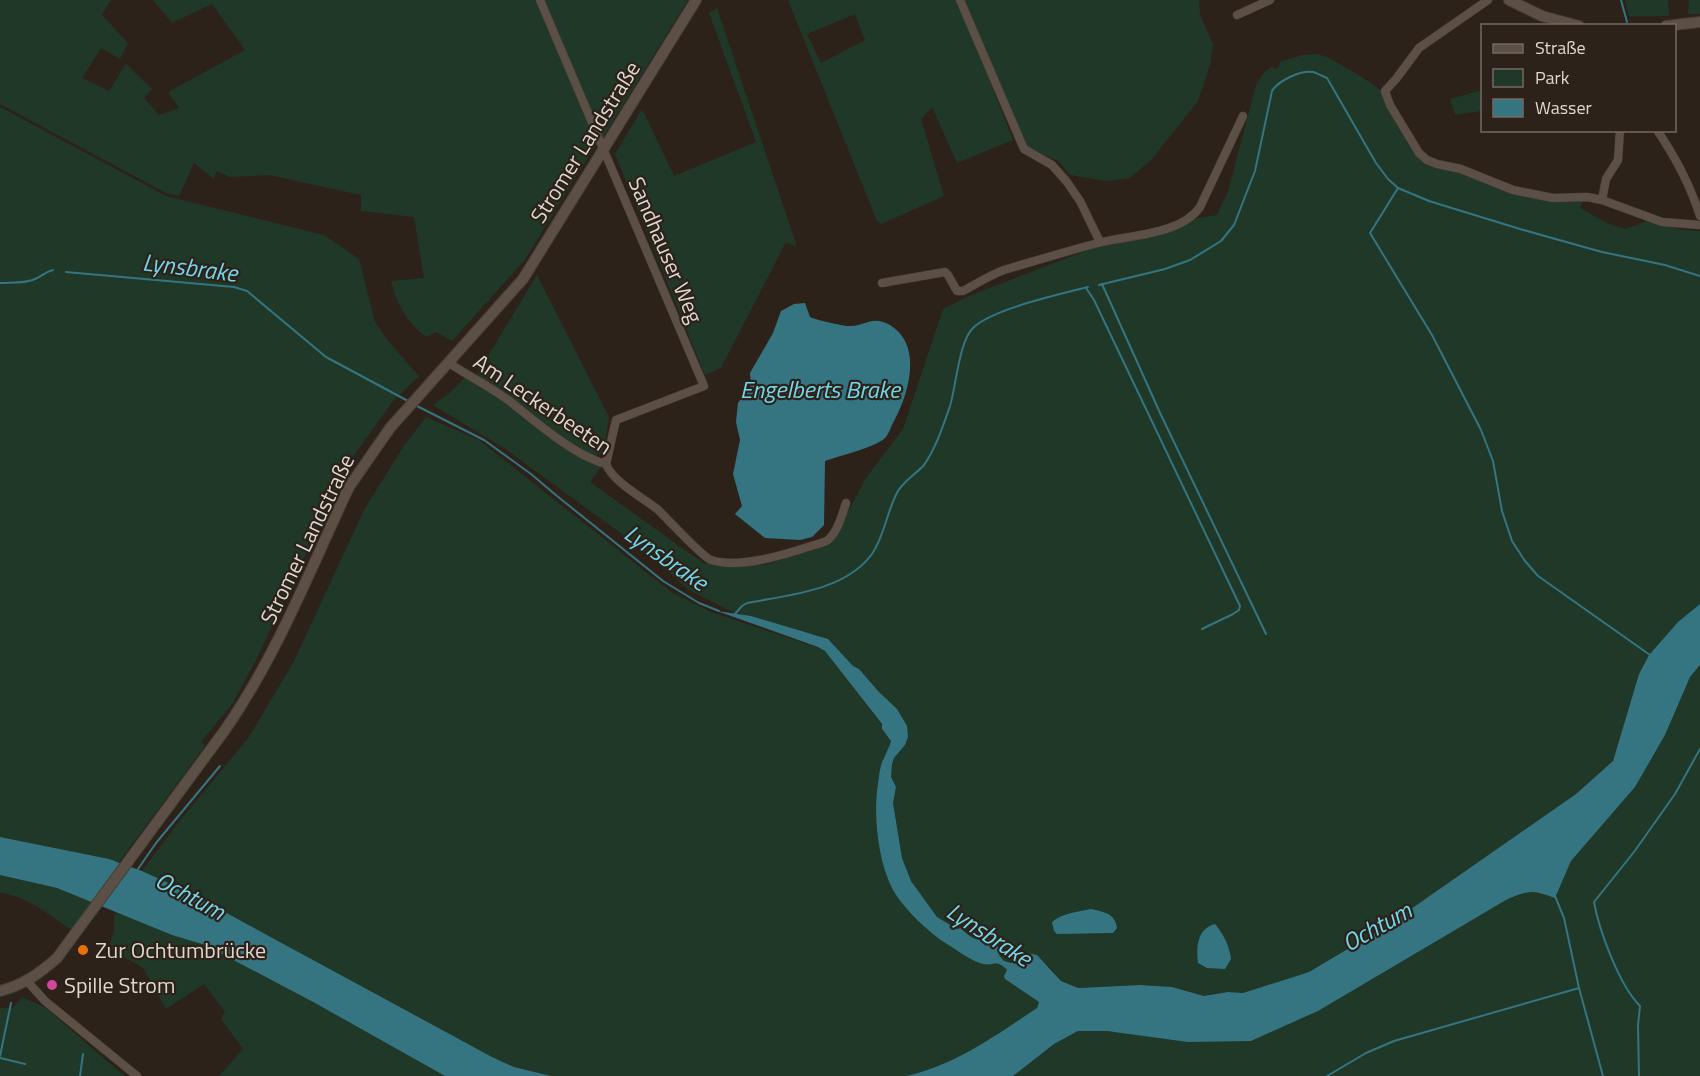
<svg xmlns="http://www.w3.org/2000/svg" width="1700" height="1076" font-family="'Titillium Web',sans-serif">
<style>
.green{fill:#1f3828;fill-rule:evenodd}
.water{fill:#357582}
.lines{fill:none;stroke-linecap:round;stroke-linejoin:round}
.stream{stroke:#357582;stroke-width:2}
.street-casing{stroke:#453c35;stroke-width:9}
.secondary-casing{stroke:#453c35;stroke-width:12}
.street{stroke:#5c4f45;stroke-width:8}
.secondary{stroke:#5c4f45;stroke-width:10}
.food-dot{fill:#e8710a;stroke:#2d2219;stroke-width:2}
.hotel-dot{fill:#d1479c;stroke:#2d2219;stroke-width:2}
.labels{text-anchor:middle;stroke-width:4.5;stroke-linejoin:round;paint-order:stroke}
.street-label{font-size:22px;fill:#dfd7d1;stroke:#2d2219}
.poi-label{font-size:22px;fill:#dfd7d1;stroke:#2d2219;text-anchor:start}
.water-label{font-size:24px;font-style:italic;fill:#72d7ec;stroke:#2d2219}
</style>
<rect width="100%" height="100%" fill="#2d2219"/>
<!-- green -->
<g class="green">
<path d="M 0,0 L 111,0 L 102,15 L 128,43 L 120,59 L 101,48 L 82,78 L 109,91 L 126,64 L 152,89 L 144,98 L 159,115 L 179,108 L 168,92 L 245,50 L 212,4 L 172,23 L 153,0 L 688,0 L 597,147 L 588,128 L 595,146 L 524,261 L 452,341 L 436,332 L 426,337 C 407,322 397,305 391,281 L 424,278 L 414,217 L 361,211 L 361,195 L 269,175 L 230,177 L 216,171 L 214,179 L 194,163 L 179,196 L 166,193 L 0,104 Z"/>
<path d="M 788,0 L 958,0 L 1013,140 L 957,163 L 932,107 L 921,119 L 944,196 L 881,224 L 877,221 ZM 855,14 L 865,40 L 821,63 L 807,34 Z"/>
<path d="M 964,0 L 1199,0 L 1200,15 L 1213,44 L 1210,65 L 1198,101 L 1152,159 L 1130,178 L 1107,181 L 1070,175 L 1058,161 L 1027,147 Z"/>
<path d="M 1625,0 L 1668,0 L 1669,16 L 1629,16 Z"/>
<path d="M 1689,0 L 1700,0 L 1700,14 L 1688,14 Z"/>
<path d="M 717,8 L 797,247 L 786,242 L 721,368 L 705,375 L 615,154 L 642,109 L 674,176 L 756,142 L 709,13 Z"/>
<path d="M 1318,54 L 1331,59 L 1362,77 L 1383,92 L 1411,148 L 1456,172 L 1489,183 L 1583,199 L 1580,208 L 1609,224 L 1625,229 L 1648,221 L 1682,230 L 1700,231 L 1700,604 L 1678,622 L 1649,655 L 1639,674 L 1613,761 L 1576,794 L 1388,925 L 1309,972 L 1243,993 L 1228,992 L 1204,996 L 1172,987 L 1140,985 L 1078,988 L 1061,981 L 1050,967 L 1027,953 L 1011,963 L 1004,961 L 999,955 L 1001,952 L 996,942 L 990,939 C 978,943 969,937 961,929 L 957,929 L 937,917 L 911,881 L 902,858 L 893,803 L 896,787 L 891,777 L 892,764 L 894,758 L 905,745 L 897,709 L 879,692 L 859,669 L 853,666 L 828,640 L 815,634 L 809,634 L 733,612 L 689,590 L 641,548 L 504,448 L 433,405 L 452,391 L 465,377 C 513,404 555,439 601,467 L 590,482 L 703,563 L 764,565 L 831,544 L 866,478 L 903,429 L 943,309 L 969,296 L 1103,244 L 1156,234 L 1194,219 L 1217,215 L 1228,191 L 1256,85 L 1263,74 L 1271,67 L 1275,69 L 1279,67 L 1280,62 L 1302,55 Z"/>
<path d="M 1482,90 L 1482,111 L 1455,115 L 1450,99 Z"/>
<path d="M 0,107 L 166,196 L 324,235 L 359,259 L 375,322 L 389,342 L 419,376 L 393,401 L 350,461 L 256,660 L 233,703 L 201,742 L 205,746 L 119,862 L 0,837 Z"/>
<path d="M 537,275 L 609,417 L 604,451 L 596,456 L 588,454 L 573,444 L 475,377 Z"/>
<path d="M 426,417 L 479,440 L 671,592 L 711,612 L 804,643 L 818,647 L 825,651 L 882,725 L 882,730 L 891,741 L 888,752 L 883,758 L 892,889 L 927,930 L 1002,965 L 1007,970 L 1005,979 L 1039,1002 L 1037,1008 C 996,1035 955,1065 906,1076 L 551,1076 L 514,1067 L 492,1057 L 186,891 L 142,871 L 174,828 L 249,737 L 294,661 L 364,510 L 403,447 Z"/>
<path d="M 1700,666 L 1700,1076 L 1013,1076 L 1054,1044 L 1078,1031 L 1107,1031 L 1251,1041 L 1318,1011 L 1506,900 C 1527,891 1533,890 1555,898 L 1571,861 L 1635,787 L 1665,735 L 1690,677 Z"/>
<path d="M 0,875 L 57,888 L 91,902 L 72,930 C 50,916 26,895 0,893 Z"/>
<path d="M 114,913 L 129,916 L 172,935 L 205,945 L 315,1003 L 445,1076 L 219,1076 L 243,1049 L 221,1019 L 225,1012 L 204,984 L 166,1009 L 143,968 L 109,948 L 114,930 Z"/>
<path d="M 22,997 L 46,1008 L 124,1076 L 0,1076 L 0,1008 L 13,1008 Z"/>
</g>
<!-- water -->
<g class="water">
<path d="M 805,303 L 810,317 C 813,319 846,327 850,326 C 866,326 872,315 890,325 C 923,345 909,393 894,421 C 891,426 889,434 885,438 C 876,447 839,456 825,461 L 824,525 L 812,537 L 800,540 L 765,538 L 735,514 L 742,506 L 733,474 L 740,440 L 736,422 L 738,403 L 751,385 L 750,373 L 773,333 L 781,311 L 794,304 Z"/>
<path d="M 1700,604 L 1700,665 L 1690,677 L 1665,735 L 1635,787 L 1571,861 L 1555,898 C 1533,890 1528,890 1506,900 L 1318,1011 L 1251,1041 L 1188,1042 L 1107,1031 L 1078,1031 L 1054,1044 L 1013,1076 L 906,1076 C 955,1065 996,1035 1037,1008 L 1039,1002 L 1005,979 L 1004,976 L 1007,970 C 996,959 995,966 983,964 C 971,961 957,950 947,944 C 929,933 901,906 892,888 C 878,860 873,815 878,784 C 879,776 880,765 884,758 C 887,751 889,748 891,741 L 882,729 L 882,724 L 825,651 L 818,647 L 717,611 L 751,616 L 828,639 L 853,666 L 859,669 L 879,692 L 897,709 L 907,726 L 908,737 L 905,745 L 894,758 L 892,764 L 891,777 L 896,787 L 893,803 L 902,858 L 911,881 L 937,917 L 957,929 L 961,928 C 969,937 978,943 990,939 L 996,942 L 1001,952 L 999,955 L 1004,961 L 1011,963 L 1027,953 L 1037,955 L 1061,981 L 1078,988 L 1140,985 L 1172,987 L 1204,996 L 1228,992 L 1243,993 L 1309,972 L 1388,925 L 1576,794 L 1613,761 L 1639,674 L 1649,655 L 1678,622 Z"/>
<path d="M 0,837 L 109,859 L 142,871 L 186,891 L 492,1057 L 514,1067 L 551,1076 L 445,1076 L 315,1003 L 205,945 L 172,935 L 57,888 L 0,875 Z"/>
<path d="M 1091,909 C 1104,912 1115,913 1117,928 L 1113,933 L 1057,934 L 1054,931 L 1052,922 C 1062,913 1078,912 1091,909 Z"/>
<path d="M 1215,924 C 1224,935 1229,945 1231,959 L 1225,969 L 1207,968 L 1198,963 C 1196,947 1197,929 1215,924 Z"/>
</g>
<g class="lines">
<!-- stream -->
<g class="stream">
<path d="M 1621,0 L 1627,22"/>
<path d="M 1398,188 L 1370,233 L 1432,335 L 1481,430 L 1493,461 L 1502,511 L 1512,541 L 1525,561 L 1538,576 L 1650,655"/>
<path d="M 66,272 L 234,287 L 247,291 L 326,357 L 408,401"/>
<path d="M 0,283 C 11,282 25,284 35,279 C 42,276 45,272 53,270"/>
<path d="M 1102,284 L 1161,415 L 1266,634"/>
<path d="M 1099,285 L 1165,269 L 1190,260 L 1221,241 L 1234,225 L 1255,171 L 1272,91 C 1278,81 1300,70 1313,72 C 1317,73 1322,76 1327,78 L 1376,163 L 1388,179 L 1398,188 L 1429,201 L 1520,229 L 1602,252 L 1665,265 L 1700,276"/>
<path d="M 1086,288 L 1094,300 L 1240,606 L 1239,610 L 1233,614 L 1202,629"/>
<path d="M 415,405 L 484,440 L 531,474 L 557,496 L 663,581 L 699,603 L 719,611"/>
<path d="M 734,615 L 742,606 L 747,603 C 788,595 845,591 872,554 C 885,535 887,510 898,491 C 905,480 916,474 924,465 C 936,448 943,426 950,406 C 956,387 959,341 973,328 C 992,309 1061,294 1088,287"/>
<path d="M 138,869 L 156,843 L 220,766"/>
<path d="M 1555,896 L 1564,918 L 1579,988 L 1603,1076"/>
<path d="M 0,1056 L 11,1003"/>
<path d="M 0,1058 L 25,1064"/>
<path d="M 80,1076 L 83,1054"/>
<path d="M 1327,1076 L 1366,1053 L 1394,1041 L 1579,988"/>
<path d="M 1639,1076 L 1638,1025 L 1640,1006 C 1619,985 1599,930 1594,902 L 1634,852 L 1675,794 L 1700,749"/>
</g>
<defs>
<g id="street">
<path d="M 540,0 L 704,386 L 616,420 L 606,464"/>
<path d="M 960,0 L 1024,149 L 1052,165 L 1067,182 L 1080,201 L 1100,242"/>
<path d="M 1488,0 L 1419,48 L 1396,79 L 1385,91 L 1390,105 L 1419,153 L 1427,160 L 1437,164 L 1461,169 L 1513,190 L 1553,198 L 1587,197 L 1602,200 L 1662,222 L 1700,225"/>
<path d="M 1237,15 L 1270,0"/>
<path d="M 1657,130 C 1676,158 1690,184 1700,216"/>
<path d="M 1602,200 L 1606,179 L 1618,160 L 1620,130"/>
<path d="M 882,283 L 945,272 L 948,275 L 957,291 L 963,291 C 976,284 990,275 1004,270 C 1035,261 1067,251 1098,243 C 1128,235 1181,235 1200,207 L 1243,116"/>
<path d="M 449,363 C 470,377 493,388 512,403 C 537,423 575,456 606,464 C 612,481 643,498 657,509 C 668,519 701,556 711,560 C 739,569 784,555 811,546 C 816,544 824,543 828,540 C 838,531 842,515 846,503"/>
<path d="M 27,981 L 45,1001 L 137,1076"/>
</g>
<g id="secondary">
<path d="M 1509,0 L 1542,16 L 1579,26"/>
<path d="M 1666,26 L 1700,22"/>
<path d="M 0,991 C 23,985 39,974 57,958 L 225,730 C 277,655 310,570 349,487 L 390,428 L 523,279 L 696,0"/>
</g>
</defs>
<!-- street casing -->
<use href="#street" class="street-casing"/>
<!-- secondary casing -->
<use href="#secondary" class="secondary-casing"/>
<!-- street -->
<use href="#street" class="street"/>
<!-- secondary -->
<use href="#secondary" class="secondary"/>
</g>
<!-- markers -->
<circle class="food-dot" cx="83" cy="950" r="6"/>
<circle class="hotel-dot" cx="52" cy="985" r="6"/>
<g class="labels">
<!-- street labels -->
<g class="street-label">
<text transform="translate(585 142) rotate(-58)" y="8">Stromer Landstraße</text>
<text transform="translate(666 250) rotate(67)" y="8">Sandhauser Weg</text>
<text transform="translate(543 404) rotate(34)" y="8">Am Leckerbeeten</text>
<text transform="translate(307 539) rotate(-64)" y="8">Stromer Landstraße</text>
</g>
<!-- poi labels -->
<g class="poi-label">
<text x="95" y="958">Zur Ochtumbrücke</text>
<text x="64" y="993">Spille Strom</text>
</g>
<!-- water labels -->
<g class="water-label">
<text transform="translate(190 268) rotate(7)" y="8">Lynsbrake</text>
<text x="820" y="398">Engelberts Brake</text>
<text transform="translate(666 558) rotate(35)" y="8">Lynsbrake</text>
<text transform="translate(190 896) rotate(28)" y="8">Ochtum</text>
<text transform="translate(1377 927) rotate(-29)" y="8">Ochtum</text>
<text transform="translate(989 935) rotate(33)" y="8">Lynsbrake</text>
</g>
</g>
<!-- legend -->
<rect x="1481" y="24" width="195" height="108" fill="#2d2219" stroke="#746a63" stroke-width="1.5"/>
<rect x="1493" y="44" width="30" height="9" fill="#5c4f45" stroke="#746a63" stroke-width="1.5"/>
<text x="1535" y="54" font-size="18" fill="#dfd7d1">Straße</text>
<rect x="1493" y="69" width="30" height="18" fill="#1f3828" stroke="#746a63" stroke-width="1.5"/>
<text x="1535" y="84" font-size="18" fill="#dfd7d1">Park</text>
<rect x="1493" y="99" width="30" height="18" fill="#357582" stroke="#746a63" stroke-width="1.5"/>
<text x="1535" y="114" font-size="18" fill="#dfd7d1">Wasser</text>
</svg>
